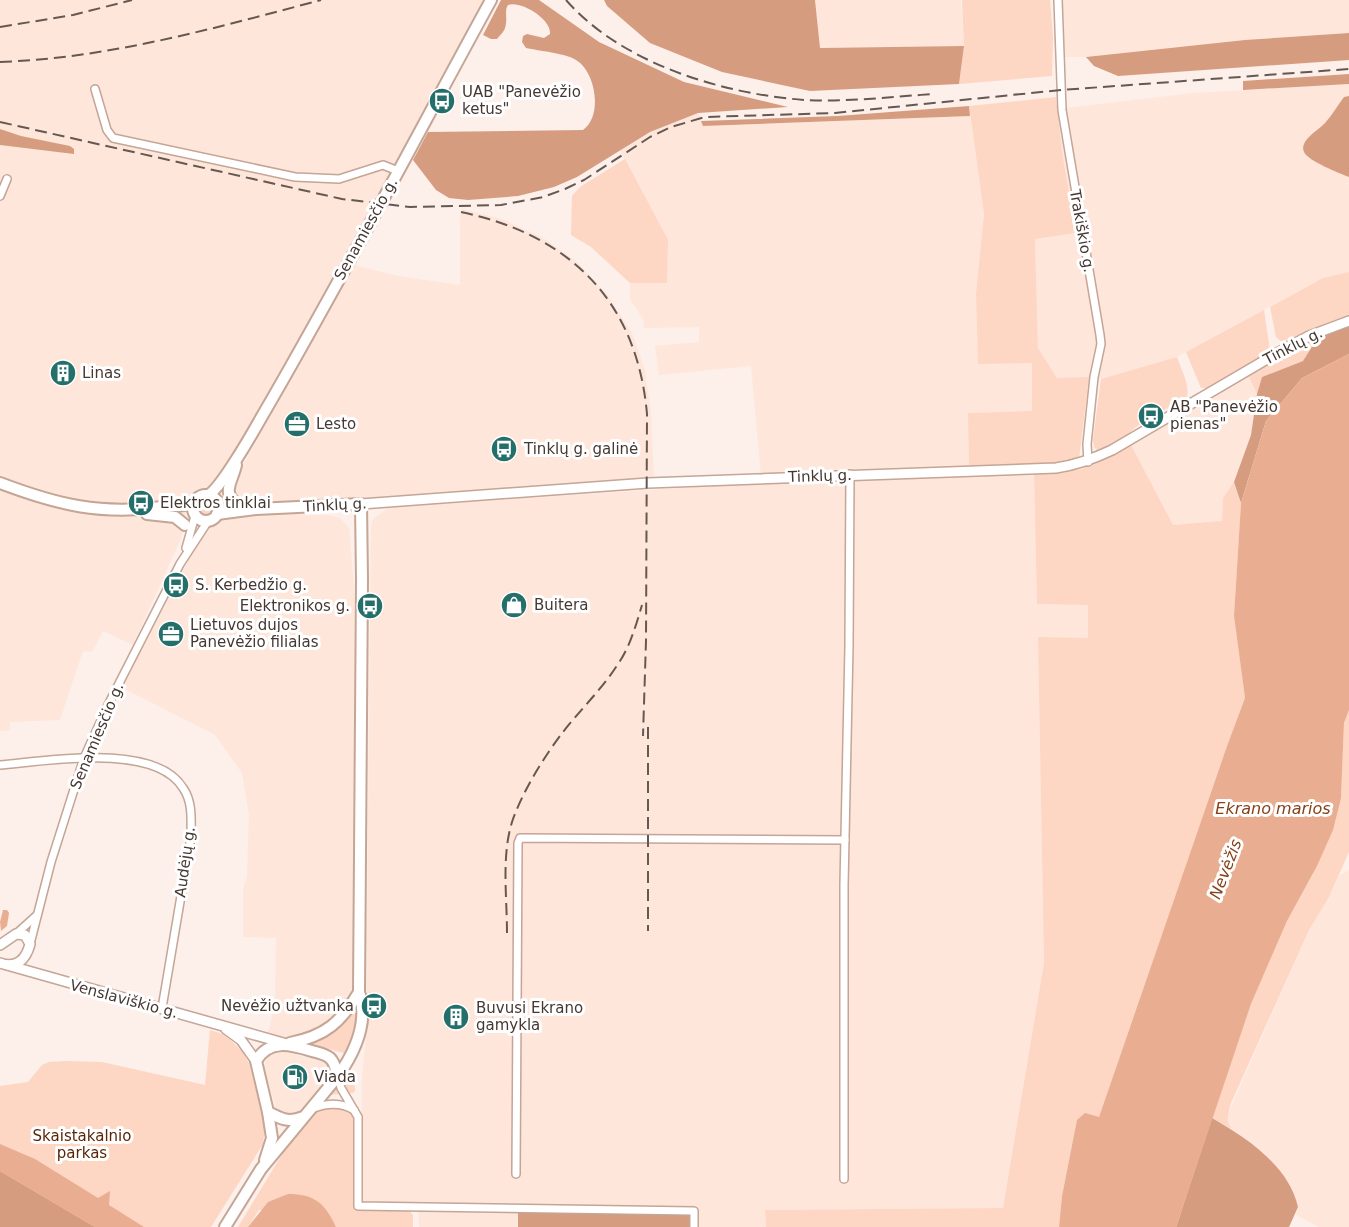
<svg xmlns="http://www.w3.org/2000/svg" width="1349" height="1227" font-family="'DejaVu Sans',sans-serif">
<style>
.built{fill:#fee6da}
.green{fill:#fdd6c4}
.forest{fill:#d69c80}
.water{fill:#e9ae91}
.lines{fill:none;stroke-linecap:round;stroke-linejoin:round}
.street-casing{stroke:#c4a596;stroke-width:10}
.secondary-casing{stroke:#c4a596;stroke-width:12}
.primary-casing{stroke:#c4a596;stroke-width:14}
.street{stroke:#fff;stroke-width:7}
.secondary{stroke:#fff;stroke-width:9}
.primary{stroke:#fff;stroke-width:10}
.rail{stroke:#655852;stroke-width:2;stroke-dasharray:12 6;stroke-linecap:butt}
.labels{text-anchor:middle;stroke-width:6;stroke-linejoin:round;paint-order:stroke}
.poi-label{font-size:15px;fill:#453832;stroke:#fff;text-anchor:start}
.street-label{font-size:15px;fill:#453832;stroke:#fff}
.park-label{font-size:15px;fill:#5a2505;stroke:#fff}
.water-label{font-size:16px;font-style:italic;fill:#874018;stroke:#fff}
</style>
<rect width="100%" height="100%" fill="#fdefe9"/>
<!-- built -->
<g class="built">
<path d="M 0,0 L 486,0 L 283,375 L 225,471 L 209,491 L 197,493 L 188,501 L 181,538 L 133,645 L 103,631 L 92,652 L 83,651 L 60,720 L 10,722 L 10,730 L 0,731 Z"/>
<path d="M 815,0 L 961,0 L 964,46 L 820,48 Z"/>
<path d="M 1058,0 L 1349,0 L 1349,33 L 1245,40 L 1086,57 L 1061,57 Z"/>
<path d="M 1349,84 L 1349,96 L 1344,97 L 1323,126 L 1313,133 L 1304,146 L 1309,158 L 1349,177 L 1349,272 L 1323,278 L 1177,357 L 1101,379 L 1057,378 L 1038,348 L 1035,239 L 1076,233 L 1062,152 L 1058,109 L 1193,93 Z"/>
<path d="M 698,113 L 703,126 L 970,116 L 984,214 L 976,293 L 978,363 L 1032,363 L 1032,411 L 968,413 L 969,466 L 761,476 L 751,366 L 659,375 L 655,346 L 699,342 L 699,327 L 644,328 L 643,319 L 630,299 L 630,283 L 667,282 L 638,187 L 620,150 L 650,132 Z"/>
<path d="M 462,209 L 502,219 L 543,238 L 576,261 L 608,296 L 632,333 L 645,370 L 651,413 L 654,479 L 360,498 L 239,503 L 231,493 L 234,481 L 354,265 L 398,276 L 460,285 L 460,217 Z"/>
<path d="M 1248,375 L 1257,394 L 1251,435 L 1234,482 L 1223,498 L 1222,522 L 1173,525 L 1131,445 Z"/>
<path d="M 1034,474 L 1037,604 L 1088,605 L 1088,639 L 1038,638 L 1044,963 L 1003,1208 L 765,1210 L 766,1227 L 694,1227 L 518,1208 L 518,1227 L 419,1227 L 418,1203 L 361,1202 L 362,1077 L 366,1036 L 371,526 L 373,519 L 388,508 L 479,501 L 728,485 Z"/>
<path d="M 282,512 L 303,515 L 329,515 L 340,518 L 349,528 L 354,586 L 356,793 L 355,977 L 352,991 L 342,1011 L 328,1024 L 317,1030 L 286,1038 L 268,1032 L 275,1004 L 276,938 L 243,937 L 243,890 L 247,877 L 249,815 L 242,773 L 215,735 L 121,687 L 198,542 L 209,528 L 222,517 L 228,516 Z"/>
<path d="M 1349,870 L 1349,1227 L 1319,1227 L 1296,1215 L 1298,1207 L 1264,1153 L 1232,1129 L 1228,1123 L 1227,1116 L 1309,930 L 1329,897 L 1340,875 Z"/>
<path d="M 286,1052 L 327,1063 L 331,1064 L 332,1073 L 331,1078 L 300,1115 L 294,1117 L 277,1112 L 264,1067 L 268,1055 L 272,1053 Z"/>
</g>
<!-- green -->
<g class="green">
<path d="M 962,0 L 1050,0 L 1053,36 L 1052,76 L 959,84 L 964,46 Z"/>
<path d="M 1056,97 L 1062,152 L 1076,233 L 1035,239 L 1038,348 L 1057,378 L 1089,377 L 1079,459 L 1060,463 L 969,466 L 968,413 L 1032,411 L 1032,363 L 978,364 L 976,293 L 984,214 L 969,106 Z"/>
<path d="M 625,159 L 668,240 L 667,283 L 630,283 L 591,247 L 571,235 L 572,196 L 580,187 Z"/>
<path d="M 1349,272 L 1349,317 L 1321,326 L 1283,343 L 1276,337 L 1270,307 L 1323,278 Z"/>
<path d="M 1264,310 L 1270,351 L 1206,388 L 1201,388 L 1186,352 Z"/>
<path d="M 1318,337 L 1303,361 L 1262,377 L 1257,394 L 1248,375 L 1298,345 Z"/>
<path d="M 1177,357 C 1181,370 1198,399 1178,406 C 1171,408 1166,408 1160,412 L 1162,408 L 1160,405 L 1137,418 L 1139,421 L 1144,421 C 1129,431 1116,449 1097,450 L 1094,447 L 1093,440 L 1101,379 Z"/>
<path d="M 1131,445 L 1173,525 L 1222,521 L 1223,498 L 1234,482 L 1241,503 L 1234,616 L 1245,698 L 1227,746 L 1099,1117 L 1077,1121 L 1062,1196 L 1059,1227 L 766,1227 L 765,1210 L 1003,1208 L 1044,963 L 1038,637 L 1088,638 L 1088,605 L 1037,604 L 1034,474 L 1082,469 Z"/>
<circle cx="206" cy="508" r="7"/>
<path d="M 1349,710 L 1349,852 L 1329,897 L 1309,930 L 1231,1103 C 1228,1114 1225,1120 1232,1129 L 1212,1118 L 1251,1004 L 1287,921 L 1317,866 L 1341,798 L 1344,723 Z"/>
<path d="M 357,1000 C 358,1020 355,1036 347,1054 L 308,1043 C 330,1034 349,1024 357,1000 Z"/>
<path d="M 210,1030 L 223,1034 L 228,1038 L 242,1051 L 249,1063 L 265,1127 L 263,1144 L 211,1227 L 29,1227 L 0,1220 L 0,1086 L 28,1082 L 42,1065 L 49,1062 L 66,1061 L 102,1062 L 205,1085 Z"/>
<path d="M 347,1070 L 354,1071 L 355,1091 L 353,1093 L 328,1095 Z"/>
<path d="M 336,1106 L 349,1111 L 355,1118 L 355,1209 L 409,1210 L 413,1215 L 413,1227 L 336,1227 L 328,1212 L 259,1210 L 248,1227 L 238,1227 L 287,1146 L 299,1131 L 319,1110 Z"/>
</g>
<!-- forest -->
<g class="forest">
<path d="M 501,0 L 539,0 L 599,42 L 684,82 L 788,107 L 698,113 L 650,132 L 577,177 L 554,187 L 518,196 L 468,200 L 449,198 L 436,190 L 413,160 L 428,132 L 583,130 C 603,116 596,72 576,60 C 565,53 539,51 526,48 L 522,42 L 523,36 L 527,34 L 544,38 L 550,34 C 552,19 520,0 508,5 C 504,10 508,20 505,28 C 504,32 500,35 497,39 L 491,39 L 483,35 Z"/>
<path d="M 604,0 L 815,0 L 820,48 L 964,46 L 959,84 L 810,91 L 722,72 L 650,43 L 607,6 Z"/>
<path d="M 1349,33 L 1349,60 L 1118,76 L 1094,66 L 1086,57 L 1245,40 Z"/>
<path d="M 1349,74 L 1349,84 L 1243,90 L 1243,81 Z"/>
<path d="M 1349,96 L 1349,177 C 1339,173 1308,161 1304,152 C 1299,140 1319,130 1325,123 C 1332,115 1338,105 1344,97 Z"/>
<path d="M 969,106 L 970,116 L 703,126 L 701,121 L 838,116 Z"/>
<path d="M 0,129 L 21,136 L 70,146 L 74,149 L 74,154 L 0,145 Z"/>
<path d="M 1349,327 L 1349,354 L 1302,378 L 1266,421 L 1241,503 L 1234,482 L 1251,435 L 1257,394 L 1262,377 L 1303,361 L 1318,337 Z"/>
<path d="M 1212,1118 C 1247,1138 1289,1166 1298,1207 L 1289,1227 L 1176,1227 Z"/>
<path d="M 0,1171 L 95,1227 L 0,1227 Z"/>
<path d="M 518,1208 L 694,1211 L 694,1227 L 518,1227 Z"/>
</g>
<!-- water -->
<g class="water">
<path d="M 1349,354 L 1349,710 L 1344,723 L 1341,798 L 1333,830 L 1317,866 L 1287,921 L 1251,1004 L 1176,1227 L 1059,1227 L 1062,1196 L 1077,1120 L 1085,1113 L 1099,1117 L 1227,746 L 1245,698 L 1234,616 L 1241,503 L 1266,421 L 1302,378 Z"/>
<path d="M 3,910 L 7,910 L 9,913 L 7,926 L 1,931 L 0,922 Z"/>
<path d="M 0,1144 L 35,1159 L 98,1198 L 110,1191 L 109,1205 L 144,1227 L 95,1227 L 0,1171 Z"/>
<path d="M 288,1194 C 314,1194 325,1203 336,1227 L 248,1227 L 268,1202 Z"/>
</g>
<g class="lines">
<defs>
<g id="street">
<path d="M 1058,0 L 1062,110 L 1100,335 L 1101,344 L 1094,377 L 1087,444 L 1088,462"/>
<path d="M 95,89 L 107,130 L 113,138 L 295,177 L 339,179 L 383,165 L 398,171"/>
<path d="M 0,196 L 7,179"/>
<path d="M 186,548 L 195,516"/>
<path d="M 0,765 C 46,761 155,742 183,788 C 193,802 191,820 191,837 L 162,1008"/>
<path d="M 16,934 L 36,916"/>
<path d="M 30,944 L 51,862 L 84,758 L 108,705 L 180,564 L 208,521"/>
<path d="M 338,1076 L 341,1088 L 358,1117 L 358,1206 L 694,1211 L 694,1227"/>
<path d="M 314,1108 C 328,1103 341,1102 354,1110"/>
<path d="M 516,1174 L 518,843 L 520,838 L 845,840"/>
<path d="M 844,1179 L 844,885 L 849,646 L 850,474"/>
</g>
<g id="secondary">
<path d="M 361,504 L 648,483 L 1056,468 C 1077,465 1093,459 1112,450 L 1279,352 L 1309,336 L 1349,321"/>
<path d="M 0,945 L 16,934 L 25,935 L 30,944 C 26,960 16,969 0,963"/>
<path d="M 7,965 L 287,1044"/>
<path d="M 226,1029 L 241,1040 L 256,1061"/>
</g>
<g id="primary">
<path d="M 236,465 C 232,483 220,493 240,506"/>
<path d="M 0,483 C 58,505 100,515 162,507 C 173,506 183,506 194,503"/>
<circle cx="206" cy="508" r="13"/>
<path d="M 207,496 C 220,490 252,434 261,418 C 341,281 415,139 491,0"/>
<path d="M 147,514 L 175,517 L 185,525"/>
<path d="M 217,514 L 256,509 L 361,504 L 362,579 L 359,992 C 369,1022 355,1052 338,1076"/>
<path d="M 290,1043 C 326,1036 341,1022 359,992"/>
<path d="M 265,1160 L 272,1138 L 268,1112"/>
<path d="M 225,1227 L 261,1169 L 338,1076 C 336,1069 335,1063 330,1058 C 325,1054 319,1053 312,1051 C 292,1045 269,1038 256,1061 L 268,1112 C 281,1119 289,1123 303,1117"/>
</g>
</defs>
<!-- street casing -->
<use href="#street" class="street-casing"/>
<!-- secondary casing -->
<use href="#secondary" class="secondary-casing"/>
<!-- primary casing -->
<use href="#primary" class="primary-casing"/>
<!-- street -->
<use href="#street" class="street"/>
<!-- secondary -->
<use href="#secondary" class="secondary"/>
<!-- primary -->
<use href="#primary" class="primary"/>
<!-- rail -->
<g class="rail">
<path d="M 566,0 C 622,64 723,94 805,100 C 847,102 890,97 933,94"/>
<path d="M 0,27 L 73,15 L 132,0"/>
<path d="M 0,62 C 110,58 215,28 321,0"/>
<path d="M 0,122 L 342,199 L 410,207 L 501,205 L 543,197 L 565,189 L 584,180 L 650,137 L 671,127 L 705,117 L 835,113 L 1061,90 L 1349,69"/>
<path d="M 461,212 C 570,235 637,301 647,414 L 646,641 L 643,736"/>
<path d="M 648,727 L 648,931"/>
<path d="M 507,933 C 507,896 501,854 513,819 C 524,789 544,757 563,732 C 581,709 602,689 618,664 C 630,647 636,625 642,605"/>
</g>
</g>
<!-- icons -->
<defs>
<symbol id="bus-disc" viewBox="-11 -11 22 22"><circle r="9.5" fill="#256f6b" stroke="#fff"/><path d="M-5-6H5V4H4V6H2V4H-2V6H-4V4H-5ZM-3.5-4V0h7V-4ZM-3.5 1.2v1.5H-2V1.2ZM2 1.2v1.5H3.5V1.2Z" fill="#fff"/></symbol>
<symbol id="building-disc" viewBox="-11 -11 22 22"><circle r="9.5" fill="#256f6b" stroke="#fff"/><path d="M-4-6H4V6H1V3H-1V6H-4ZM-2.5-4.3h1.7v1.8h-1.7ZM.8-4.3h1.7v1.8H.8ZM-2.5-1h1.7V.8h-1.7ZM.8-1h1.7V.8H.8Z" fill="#fff"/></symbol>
<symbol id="office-disc" viewBox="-11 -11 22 22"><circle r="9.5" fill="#256f6b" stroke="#fff"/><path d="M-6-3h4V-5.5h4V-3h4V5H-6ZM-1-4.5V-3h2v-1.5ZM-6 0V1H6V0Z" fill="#fff"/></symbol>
<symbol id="shop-disc" viewBox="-11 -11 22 22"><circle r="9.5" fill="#256f6b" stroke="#fff"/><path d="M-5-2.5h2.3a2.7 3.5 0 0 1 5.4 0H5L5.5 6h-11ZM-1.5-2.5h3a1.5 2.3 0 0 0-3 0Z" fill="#fff"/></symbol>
<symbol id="fuel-disc" viewBox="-11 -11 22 22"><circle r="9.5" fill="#256f6b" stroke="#fff"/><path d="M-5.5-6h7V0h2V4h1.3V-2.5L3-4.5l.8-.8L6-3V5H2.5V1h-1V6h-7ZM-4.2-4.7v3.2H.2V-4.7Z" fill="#fff"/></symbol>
</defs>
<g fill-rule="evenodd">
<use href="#bus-disc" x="427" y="86" width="30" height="30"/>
<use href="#building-disc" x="48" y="358" width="30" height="30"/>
<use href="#bus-disc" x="1136" y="401" width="30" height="30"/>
<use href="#office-disc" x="282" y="409" width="30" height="30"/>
<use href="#bus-disc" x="489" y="434" width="30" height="30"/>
<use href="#bus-disc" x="126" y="488" width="30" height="30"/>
<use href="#bus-disc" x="161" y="570" width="30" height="30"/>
<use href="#shop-disc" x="499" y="590" width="30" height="30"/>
<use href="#bus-disc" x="355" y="591" width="30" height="30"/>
<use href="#office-disc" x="156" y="619" width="30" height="30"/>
<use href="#bus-disc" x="359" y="991" width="30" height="30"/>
<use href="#building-disc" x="441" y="1002" width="30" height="30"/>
<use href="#fuel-disc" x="280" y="1062" width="30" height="30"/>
</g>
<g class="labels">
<!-- poi labels -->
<g class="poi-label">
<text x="462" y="97">UAB "Panevėžio<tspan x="462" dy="17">ketus"</tspan></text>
<text x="82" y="378">Linas</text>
<text x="1170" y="412">AB "Panevėžio<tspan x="1170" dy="17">pienas"</tspan></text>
<text x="316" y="429">Lesto</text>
<text x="524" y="454">Tinklų g. galinė</text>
<text x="160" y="508">Elektros tinklai</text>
<text x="195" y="590">S. Kerbedžio g.</text>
<text x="534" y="610">Buitera</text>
<text x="350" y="611" text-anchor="end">Elektronikos g.</text>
<text x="190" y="630">Lietuvos dujos<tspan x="190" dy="17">Panevėžio filialas</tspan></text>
<text x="354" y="1011" text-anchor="end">Nevėžio užtvanka</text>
<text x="476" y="1013">Buvusi Ekrano<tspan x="476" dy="17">gamykla</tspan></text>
<text x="314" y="1082">Viada</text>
</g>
<!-- street labels -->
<g class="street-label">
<text transform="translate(366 229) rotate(-61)" y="5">Senamiesčio g.</text>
<text transform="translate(1082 231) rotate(80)" y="5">Trakiškio g.</text>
<text transform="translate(1293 346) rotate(-27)" y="5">Tinklų g.</text>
<text transform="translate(820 476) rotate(-2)" y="5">Tinklų g.</text>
<text transform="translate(335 505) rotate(-3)" y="5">Tinklų g.</text>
<text transform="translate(97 736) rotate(-67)" y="5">Senamiesčio g.</text>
<text transform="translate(185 862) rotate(-82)" y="5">Audėjų g.</text>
<text transform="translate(124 999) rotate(15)" y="5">Venslaviškio g.</text>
</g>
<!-- park labels -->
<g class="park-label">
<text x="82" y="1141">Skaistakalnio<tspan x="82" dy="17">parkas</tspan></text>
</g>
<!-- water labels -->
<g class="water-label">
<text x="1273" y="814">Ekrano marios</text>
<text transform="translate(1225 869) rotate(-69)" y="6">Nevėžis</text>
</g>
</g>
</svg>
